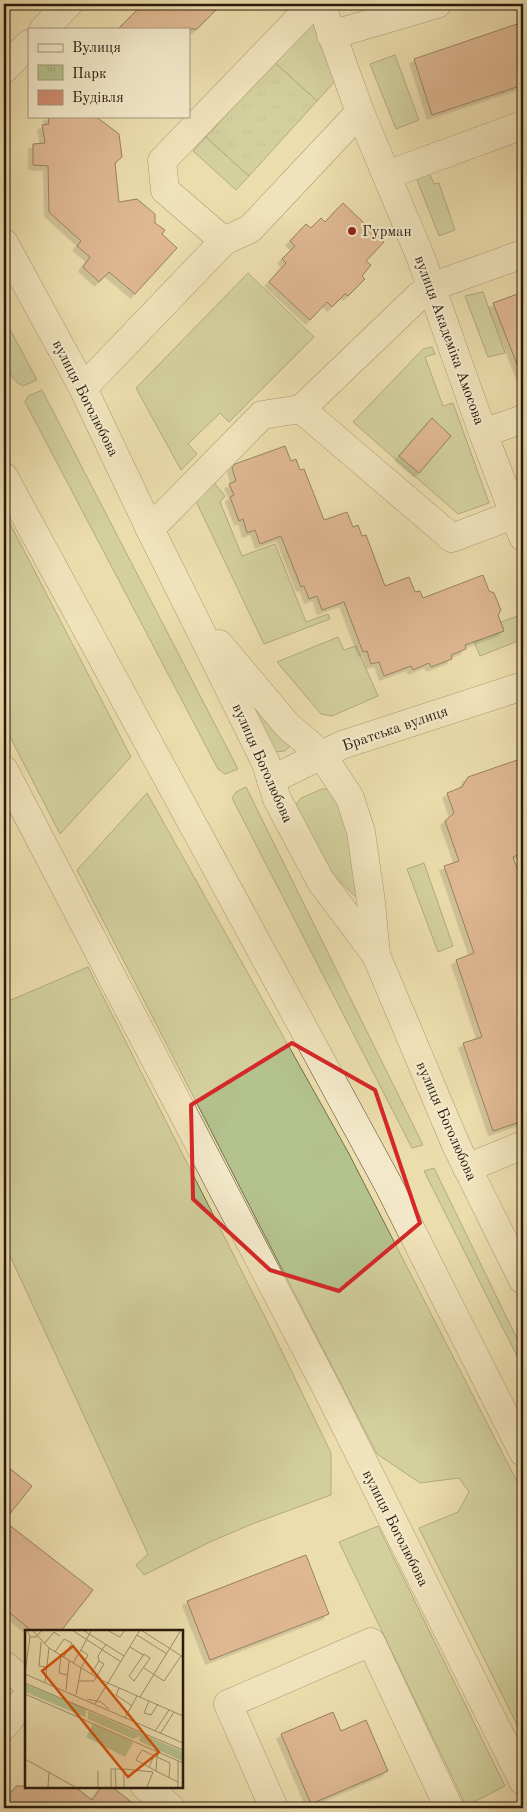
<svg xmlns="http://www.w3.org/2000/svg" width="527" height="1812" font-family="'Old Standard TT',serif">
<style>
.grass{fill:#b4c28d;stroke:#6e6e4c}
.park{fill:url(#park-tufts);stroke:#6e6e4c}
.building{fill:#cf8c71;stroke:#28190b;filter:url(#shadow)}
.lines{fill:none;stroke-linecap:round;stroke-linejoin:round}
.minor-casing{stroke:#594a34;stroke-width:29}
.minor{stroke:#f3e9ca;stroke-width:28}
.marked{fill:none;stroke:#d62828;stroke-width:4;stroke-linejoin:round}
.poi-dot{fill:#8f2418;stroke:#f3e9ca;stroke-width:2}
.labels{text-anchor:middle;stroke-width:4.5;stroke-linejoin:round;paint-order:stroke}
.poi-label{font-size:15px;fill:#28190b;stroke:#f3e9ca;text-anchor:start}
.street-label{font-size:15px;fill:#28190b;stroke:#f3e9ca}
.inset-road{fill:none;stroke:#9e8f6c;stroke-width:1}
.view{fill:#d5530c;fill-opacity:0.15;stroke:#d5530c;stroke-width:2.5}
.inset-edge{fill:none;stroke:#28190b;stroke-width:2.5}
</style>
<defs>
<pattern id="park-tufts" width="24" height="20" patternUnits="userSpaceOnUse" patternTransform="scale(1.25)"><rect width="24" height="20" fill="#b4c28d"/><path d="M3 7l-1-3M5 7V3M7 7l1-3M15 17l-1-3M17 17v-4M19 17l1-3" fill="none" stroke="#9ba678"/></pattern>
<filter id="shadow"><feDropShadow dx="-4.5" dy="4.5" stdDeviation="0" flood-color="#0004"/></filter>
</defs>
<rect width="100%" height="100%" fill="#ecddad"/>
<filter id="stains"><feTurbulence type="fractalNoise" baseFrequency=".004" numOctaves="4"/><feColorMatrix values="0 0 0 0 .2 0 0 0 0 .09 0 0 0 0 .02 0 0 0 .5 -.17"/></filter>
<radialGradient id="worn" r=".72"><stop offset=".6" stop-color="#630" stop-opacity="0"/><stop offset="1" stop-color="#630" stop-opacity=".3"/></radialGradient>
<!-- grass -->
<g class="grass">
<path d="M 313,19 L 335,81 L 317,101 L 274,62 Z"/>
<path d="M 395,55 L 419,120 L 396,129 L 370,64 Z"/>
<path d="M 206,137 L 249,176 L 236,190 L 193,151 Z"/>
<path d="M 426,166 L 434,184 L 439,183 L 455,230 L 439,236 L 414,172 Z"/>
<path d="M 248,273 L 314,337 L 229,422 L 220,413 L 188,444 L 197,454 L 181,470 L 136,388 Z"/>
<path d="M 483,292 L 505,353 L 488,357 L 465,296 Z"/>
<path d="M 4,318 L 37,380 L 23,386 C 0,375 4,342 4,318 Z"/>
<path d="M 432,347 L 435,354 L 425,357 L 443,406 L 453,403 L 489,503 L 458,514 L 353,422 L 423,349 Z"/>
<path d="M 42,390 L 238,769 L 225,774 L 218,769 L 25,402 L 28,396 Z"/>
<path d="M 212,480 L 225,496 L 220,502 L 242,556 L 275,544 L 306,622 L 328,614 L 330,619 L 264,644 L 195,499 Z"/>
<path d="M 4,512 L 131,757 L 60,834 L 4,725 Z"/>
<path d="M 523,614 L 523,639 L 480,656 L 474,642 L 504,631 L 501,622 Z"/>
<path d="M 338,637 L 344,650 L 356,646 L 378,696 L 332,716 L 321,714 L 277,662 Z"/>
<path d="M 243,687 C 260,713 267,725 293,743 L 285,751 L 274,752 Z"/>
<path d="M 246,787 L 423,1145 L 412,1148 L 232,798 L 236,792 Z"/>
<path d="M 322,789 L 329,789 L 334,792 L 360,845 L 361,902 L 319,861 L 294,807 L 301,798 Z"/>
<path d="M 147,793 L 348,1152 L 523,1493 L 523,1737 L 419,1528 L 458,1512 L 469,1492 L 459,1478 L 420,1483 L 377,1454 L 77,870 Z"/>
<path d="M 424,863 L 453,946 L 438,952 L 407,869 Z"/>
<path d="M 88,967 L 273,1333 L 331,1453 L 331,1495 L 252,1524 L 210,1542 L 144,1575 L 136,1565 L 148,1554 L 4,1243 L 4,1003 Z"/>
<path d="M 434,1168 L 523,1351 L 523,1368 L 424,1171 Z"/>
<path d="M 378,1526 L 505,1786 L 466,1806 L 339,1542 Z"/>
</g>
<!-- park -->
<path class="park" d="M 274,62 L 317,101 L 249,176 L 206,137 Z"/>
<!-- building -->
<g class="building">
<path d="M 143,4 L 222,4 L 197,29 L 118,29 Z"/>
<path d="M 523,22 L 523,85 L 432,115 L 414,59 Z"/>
<path d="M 48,116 L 95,116 L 119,134 L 122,157 L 115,163 L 119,202 L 137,199 L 155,214 L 155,223 L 165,230 L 162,234 L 177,248 L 135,294 L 109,272 L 99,282 L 83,267 L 90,257 L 77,246 L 81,241 L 49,212 L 48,166 L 33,165 L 33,144 L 45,143 L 42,125 L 49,124 Z"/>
<path d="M 343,203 L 384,242 L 366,261 L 371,265 L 362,276 L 365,279 L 348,296 L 345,294 L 332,307 L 327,302 L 310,320 L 269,282 L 286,263 L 282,259 L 295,246 L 290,241 L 306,224 L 311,228 L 321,218 L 325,222 Z"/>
<path d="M 523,292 L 523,377 L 522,377 L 493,303 Z"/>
<path d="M 432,418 L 451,436 L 419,473 L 399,456 Z"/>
<path d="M 285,446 L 291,461 L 296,459 L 300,470 L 304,469 L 324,520 L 347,512 L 353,527 L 358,525 L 362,536 L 366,535 L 385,586 L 409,577 L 415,592 L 420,591 L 423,598 L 483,575 L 489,591 L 494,593 L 501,610 L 498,615 L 504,631 L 465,645 L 466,649 L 451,655 L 452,659 L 431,667 L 429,663 L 413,670 L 411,666 L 384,676 L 379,662 L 371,664 L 367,651 L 363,652 L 344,602 L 322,610 L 317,596 L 309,599 L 304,586 L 301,587 L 281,536 L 260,544 L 255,530 L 247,533 L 243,519 L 239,521 L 230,497 L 234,495 L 229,484 L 236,481 L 232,468 L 235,464 Z"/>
<path d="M 523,758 L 523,853 L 513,857 L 523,885 L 523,1121 L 493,1131 L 463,1043 L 482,1037 L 456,960 L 474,953 L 444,866 L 459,861 L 445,821 L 454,813 L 447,793 L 462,787 L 468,777 Z"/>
<path d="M 4,1464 L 32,1486 L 4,1521 L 93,1590 L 61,1631 L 32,1631 L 4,1608 Z"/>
<path d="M 306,1555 L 329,1614 L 210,1660 L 187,1601 Z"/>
<path d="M 333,1712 L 341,1731 L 366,1720 L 388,1771 L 311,1804 L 281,1734 Z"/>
<path d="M 16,1786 L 74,1786 L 92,1800 L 102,1786 L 111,1786 L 139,1808 L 4,1808 L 4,1801 Z"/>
</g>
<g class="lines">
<defs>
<g id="minor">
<path d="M 321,4 L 360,112 L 421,258 L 483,433 L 523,537"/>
<path d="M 44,29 L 68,4"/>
<path d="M 331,35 L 437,4"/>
<path d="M 4,69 L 29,44"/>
<path d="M 387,175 L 523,125"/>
<path d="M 224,241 L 165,190 L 162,161 L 313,4"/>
<path d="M 4,243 L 83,388 L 150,529 L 266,763 L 277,799 L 320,880 L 376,955 L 456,1145 L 523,1280"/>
<path d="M 83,388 L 224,241 L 250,229 L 360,112"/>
<path d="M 301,409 L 452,538 L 523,511"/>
<path d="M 483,433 L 523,419"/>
<path d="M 4,477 L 388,1184 L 523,1452"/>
<path d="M 150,529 L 262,415 L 301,409 L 419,296 L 431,287 L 523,254"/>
<path d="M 219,644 L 288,726 L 322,755 L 350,798 L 361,832 L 371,902 L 376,955"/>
<path d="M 4,770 L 328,1391 L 523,1781"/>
<path d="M 271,780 L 342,745 L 523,686"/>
<path d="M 467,1168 L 523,1145"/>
<path d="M 4,1665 L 26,1683"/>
<path d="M 4,1726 L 26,1698"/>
<path d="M 145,1786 L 171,1808"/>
<path d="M 274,1808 L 228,1704 L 371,1642 L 449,1808"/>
</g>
</defs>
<!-- minor casing -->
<use href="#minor" class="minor-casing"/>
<!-- minor -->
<use href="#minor" class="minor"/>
</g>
<!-- marked area -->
<path d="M0 0H527V1812H0ZM 292,1043 L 375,1090 L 420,1223 L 339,1291 L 270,1270 L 193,1199 L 191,1105 Z" fill="#ecddad" fill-opacity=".55" fill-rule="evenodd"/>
<path class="marked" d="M 292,1043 L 375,1090 L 420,1223 L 339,1291 L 270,1270 L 193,1199 L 191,1105 Z"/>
<!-- markers -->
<circle class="poi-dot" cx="352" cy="231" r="5"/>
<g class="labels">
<!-- poi labels -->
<g class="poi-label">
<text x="362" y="236">Гурман</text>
</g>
<!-- street labels -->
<g class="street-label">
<text transform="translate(450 340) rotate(70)" y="5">вулиця Академіка Амосова</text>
<text transform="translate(86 398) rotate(63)" y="5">вулиця Боголюбова</text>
<text transform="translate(395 728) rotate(-19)" y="5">Братська вулиця</text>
<text transform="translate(263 763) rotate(66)" y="5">вулиця Боголюбова</text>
<text transform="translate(447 1121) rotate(66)" y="5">вулиця Боголюбова</text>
<text transform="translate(396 1528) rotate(63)" y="5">вулиця Боголюбова</text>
</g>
</g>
<!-- overview -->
<g transform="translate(25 1630)">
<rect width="158" height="158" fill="#ecddad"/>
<path d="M 0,54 L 61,79 L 60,87 L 0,62 ZM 63,81 L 157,121 L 157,131 L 114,111 L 115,106 L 108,109 L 63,89 ZM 68,94 L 106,111 L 108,113 L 100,127 L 61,107 Z" fill="#b4c28d"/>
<path class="inset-road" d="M 7,0 L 24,18 L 76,50 L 158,86M 47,0 L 96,32M 58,0 L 99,26M 82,0 L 95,7 L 100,0M 116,0 L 158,27M 112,5 L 142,24M 5,7 L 11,7 L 17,0M 16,12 L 14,36 L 21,37M 19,14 L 29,2 L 35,6M 105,17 L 118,25M 56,20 L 66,1M 30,22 L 39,9 L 47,13 L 38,28M 119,24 L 125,28 L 109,51 L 104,46 ZM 36,26 L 34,43 L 42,45M 74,31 L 73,26 L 81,14M 48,33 L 56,20 L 63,25 L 56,38 L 51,65M 119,38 L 139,51 L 156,26M 0,43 L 5,7 L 2,0M 0,44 L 158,113M 54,51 L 69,51 L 79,34 L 74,31 L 66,44M 20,52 L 24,18M 0,53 L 158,120M 94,58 L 91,65 L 107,76M 41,60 L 44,31M 0,64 L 158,133M 115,67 L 156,0M 62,69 L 76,72 L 84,79M 124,71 L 119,83 L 126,85 L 133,74M 70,74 L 115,0M 100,88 L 112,66M 130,101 L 144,80M 135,104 L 149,82M 129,126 L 124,137 L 131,141M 0,129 L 50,157M 124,137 L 111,130 L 117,120 L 132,127 L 134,122M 90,139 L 91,157M 73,141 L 73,157M 144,148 L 145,133 L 132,127 L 131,141 L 153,152M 23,157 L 24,142M 86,157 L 86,139 L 99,139M 99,157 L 99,139 L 128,142 L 122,157M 153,157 L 153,131"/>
<path class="view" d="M 48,16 L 134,122 L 103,147 L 17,41 Z"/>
<rect width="158" height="158" class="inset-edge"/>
</g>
<!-- margin -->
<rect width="527" height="1812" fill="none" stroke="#ecddad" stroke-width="20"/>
<rect x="5" y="5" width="517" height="1802" fill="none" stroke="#28190b" stroke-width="2.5"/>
<rect x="10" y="10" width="507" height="1792" fill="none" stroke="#28190b"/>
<!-- legend -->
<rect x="28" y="28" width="162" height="90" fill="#f3e9ca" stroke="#a2967e"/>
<rect x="38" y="44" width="25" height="8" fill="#f3e9ca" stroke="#a2967e"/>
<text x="72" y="52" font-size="15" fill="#28190b">Вулиця</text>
<rect x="38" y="65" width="25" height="15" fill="url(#park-tufts)" stroke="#a2967e"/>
<text x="72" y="78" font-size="15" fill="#28190b">Парк</text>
<rect x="38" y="90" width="25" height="15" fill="#cf8c71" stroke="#a2967e"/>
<text x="72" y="102" font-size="15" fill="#28190b">Будівля</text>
<rect width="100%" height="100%" filter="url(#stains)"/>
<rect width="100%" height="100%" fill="url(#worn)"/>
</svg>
